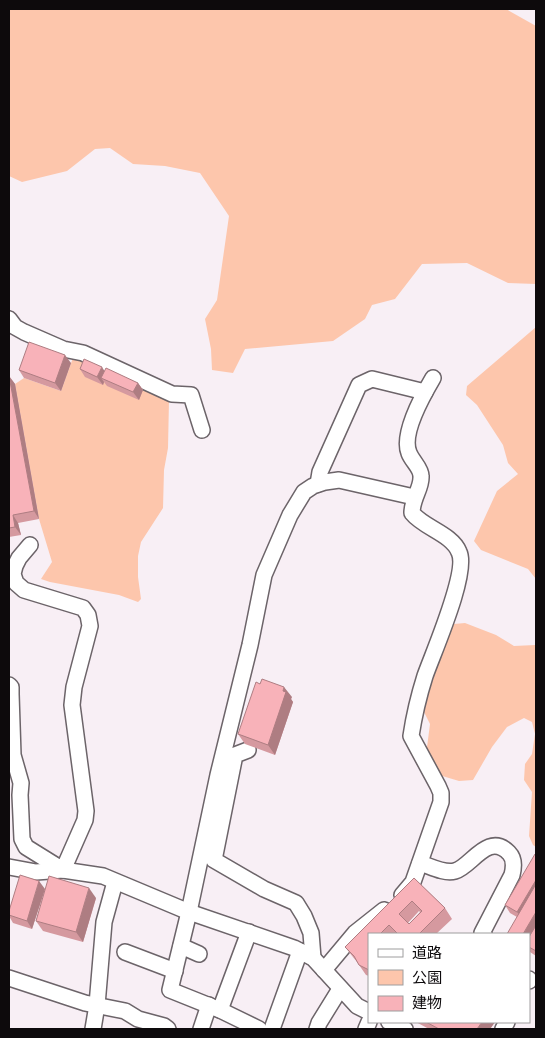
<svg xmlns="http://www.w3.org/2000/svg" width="545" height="1038" font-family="'IBM Plex Sans','Noto Sans JP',sans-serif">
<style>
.green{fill:#fdc6ac}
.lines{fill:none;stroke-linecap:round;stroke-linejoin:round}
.minor-casing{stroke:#6c6469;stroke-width:18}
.minor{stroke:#fff;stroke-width:15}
.wall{fill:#d5999f;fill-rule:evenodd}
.shaded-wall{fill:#ae7d82}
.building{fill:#f8b2b9;stroke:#ae7d82;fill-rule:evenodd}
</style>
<rect width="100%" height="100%" fill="#f8eff5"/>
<!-- green -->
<g class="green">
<path d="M 9,9 L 506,9 L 536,26 L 536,284 L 508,283 L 467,263 L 422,264 L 395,299 L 372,305 L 365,319 L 333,341 L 245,349 L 233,373 L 212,370 L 211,349 L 205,319 L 217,300 L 229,216 L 200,173 L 165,166 L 133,164 L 110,148 L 95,149 L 67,171 L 22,182 L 9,176 Z"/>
<path d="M 536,327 L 536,579 L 528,569 L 481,550 L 474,541 L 497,491 L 518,474 L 508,463 L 503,445 L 477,405 L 466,395 L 467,386 Z"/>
<path d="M 74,355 L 169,400 L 168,448 L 164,470 L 163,508 L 141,542 L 138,556 L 138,577 L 141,599 L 138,602 L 119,595 L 50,582 L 41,579 L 52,562 L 39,519 L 15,384 L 24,378 L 61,391 Z"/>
<path d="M 465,623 L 496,635 L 514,646 L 535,645 L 536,637 L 536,847 L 533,845 L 529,836 L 532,792 L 524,780 L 525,764 L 532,754 L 535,734 L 532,722 L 524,718 L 507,727 L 492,747 L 473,780 L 459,781 L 439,775 L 426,755 L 430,724 L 422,708 L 434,666 L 454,624 Z"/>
</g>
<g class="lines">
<defs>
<g id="minor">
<path d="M 9,319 L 15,327 L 24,332 L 63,349 L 83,353 L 172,394 L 191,395 L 202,430"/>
<path d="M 318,484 L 320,472 L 359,385 L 372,379 L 425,392"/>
<path d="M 9,685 L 11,687 L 11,694 L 13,755 L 21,783 L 20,795 L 22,839 L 26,847 L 63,870 L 85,820 L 86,811 L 72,705 L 74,687 L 90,626 L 88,615 L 83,608 L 24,590 L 16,583 L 13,574 L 15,566 L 19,558 L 30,545"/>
<path d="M 248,750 L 235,755 L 214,860 L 264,889 L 296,903 L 304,916 L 311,933 L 313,958"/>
<path d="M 420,863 C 430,866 444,874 455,871 C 471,867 488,831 509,853 C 515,859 514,867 512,875 L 482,933 L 484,934"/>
<path d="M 9,867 L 36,872 L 63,870 L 103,876 L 189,912 L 294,948 L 313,958 L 357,1006 L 369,1012"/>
<path d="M 402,895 L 413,882 L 441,802 L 441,793 L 438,786 L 411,736 C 414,716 419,695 425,676 C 433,653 469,572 459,552 C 452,534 424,528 412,513 C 412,498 422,488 421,476 C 421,468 412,461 409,453 C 401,434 423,395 433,378"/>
<path d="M 181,946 L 199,954"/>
<path d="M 125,952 L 175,971"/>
<path d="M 324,970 L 355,933 L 384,910"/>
<path d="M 9,978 L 85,1003 L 125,1011 L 138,1019 L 164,1026 L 168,1029"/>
<path d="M 529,979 L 529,981"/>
<path d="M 220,1010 L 249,932"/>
<path d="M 389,1022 L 405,1029"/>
<path d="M 93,1029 L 97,1005 L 104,922 L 115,882"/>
<path d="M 201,1029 L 209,1005"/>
<path d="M 259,1029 L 220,1010 L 170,990 L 189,912 L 218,775 L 250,645 L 264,575 L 290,515 L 304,492 L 313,486 L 325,482 L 339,480 L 414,497"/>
<path d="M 272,1029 L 300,951"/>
<path d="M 317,1029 L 319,1023 L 340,989"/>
<path d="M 366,1029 L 369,1022"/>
<path d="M 503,1029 L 507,1022"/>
</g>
</defs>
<!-- minor casing -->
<use href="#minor" class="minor-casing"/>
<!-- minor -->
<use href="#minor" class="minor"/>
</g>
<!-- wall -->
<g class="wall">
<path d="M 71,363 L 61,391 L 24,378 L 19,370 Z"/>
<path d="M 80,369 L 104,371 L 138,383 L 143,390 L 139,400 L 107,386 L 104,382 L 103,385 L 85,377 Z"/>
<path d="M 9,376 L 15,384 L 39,519 L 18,523 L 21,535 L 9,537 Z"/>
<path d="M 292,697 L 291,699 L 293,702 L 275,755 L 245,744 L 238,734 Z"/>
<path d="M 536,855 L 536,956 L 530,952 L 529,951 L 529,934 L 517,917 L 510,913 L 505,905 Z"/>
<path d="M 414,878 L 445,908 L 452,919 L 436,934 L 369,934 L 369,976 L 366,975 L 357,962 L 345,947 ZM 419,911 L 420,912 L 409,924 L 408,923 Z"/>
<path d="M 45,889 L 32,929 L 13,923 L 9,916 L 9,911 Z"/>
<path d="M 96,898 L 83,942 L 43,931 L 36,921 Z"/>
<path d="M 416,1022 L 495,1022 L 490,1029 L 429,1029 Z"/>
</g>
<!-- shaded-wall -->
<g class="shaded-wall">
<path d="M 65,355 L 71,363 L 61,391 L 55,383 Z"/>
<path d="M 102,367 L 107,375 L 101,378 L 104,382 L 103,385 L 97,377 Z"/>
<path d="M 9,376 L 15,384 L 39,519 L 34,511 Z"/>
<path d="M 138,383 L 143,390 L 139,400 L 133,392 Z"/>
<path d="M 13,515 L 18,523 L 21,535 L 15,527 Z"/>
<path d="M 284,687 L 292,697 L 291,699 L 293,702 L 275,755 L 268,745 Z"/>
<path d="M 536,880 L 536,897 L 523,920 L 517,912 Z"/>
<path d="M 39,881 L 45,889 L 32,929 L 27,921 Z"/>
<path d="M 89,888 L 96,898 L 83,942 L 76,932 Z"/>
<path d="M 536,912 L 536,929 L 529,942 L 529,934 L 523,934 Z"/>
<path d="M 482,1022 L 495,1022 L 490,1029 L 477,1029 Z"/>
</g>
<!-- building -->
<g class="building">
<path d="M 29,342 L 65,355 L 55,383 L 19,370 Z"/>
<path d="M 84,359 L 102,367 L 97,377 L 80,369 Z"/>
<path d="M 106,368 L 138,383 L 133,392 L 101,378 Z"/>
<path d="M 9,376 L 34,511 L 13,515 L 15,527 L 9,528 Z"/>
<path d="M 262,679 L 284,687 L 283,691 L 286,692 L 268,745 L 238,734 L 256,682 L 260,684 Z"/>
<path d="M 535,854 L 536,855 L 536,880 L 517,912 L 505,905 Z"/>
<path d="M 20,875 L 39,881 L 27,921 L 9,915 L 9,911 Z"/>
<path d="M 49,876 L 89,888 L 76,932 L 36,921 Z"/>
<path d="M 414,878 L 445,908 L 419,934 L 398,934 L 389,925 L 380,934 L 369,934 L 369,970 L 359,965 L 354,956 L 345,947 ZM 412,901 L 422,911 L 409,924 L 399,914 Z"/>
<path d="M 536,884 L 536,912 L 523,934 L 507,934 Z"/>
<path d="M 535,927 L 536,927 L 536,951 L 529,947 L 529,937 Z"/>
<path d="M 426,1022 L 482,1022 L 477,1029 L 439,1029 Z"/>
</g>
<!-- border -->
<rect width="545" height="1038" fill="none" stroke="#0d0a0c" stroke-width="20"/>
<!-- legend -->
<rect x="368" y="933" width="162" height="90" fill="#ffffff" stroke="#9e9d9e"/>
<rect x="378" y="949" width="25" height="8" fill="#ffffff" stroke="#9e9d9e"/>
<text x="412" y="958" font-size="15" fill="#0d0a0c">道路</text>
<rect x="378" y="970" width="25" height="15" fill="#fdc6ac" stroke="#9e9d9e"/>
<text x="412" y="983" font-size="15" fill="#0d0a0c">公園</text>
<rect x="378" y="996" width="25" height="15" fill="#f8b2b9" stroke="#9e9d9e"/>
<text x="412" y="1008" font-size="15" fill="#0d0a0c">建物</text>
</svg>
